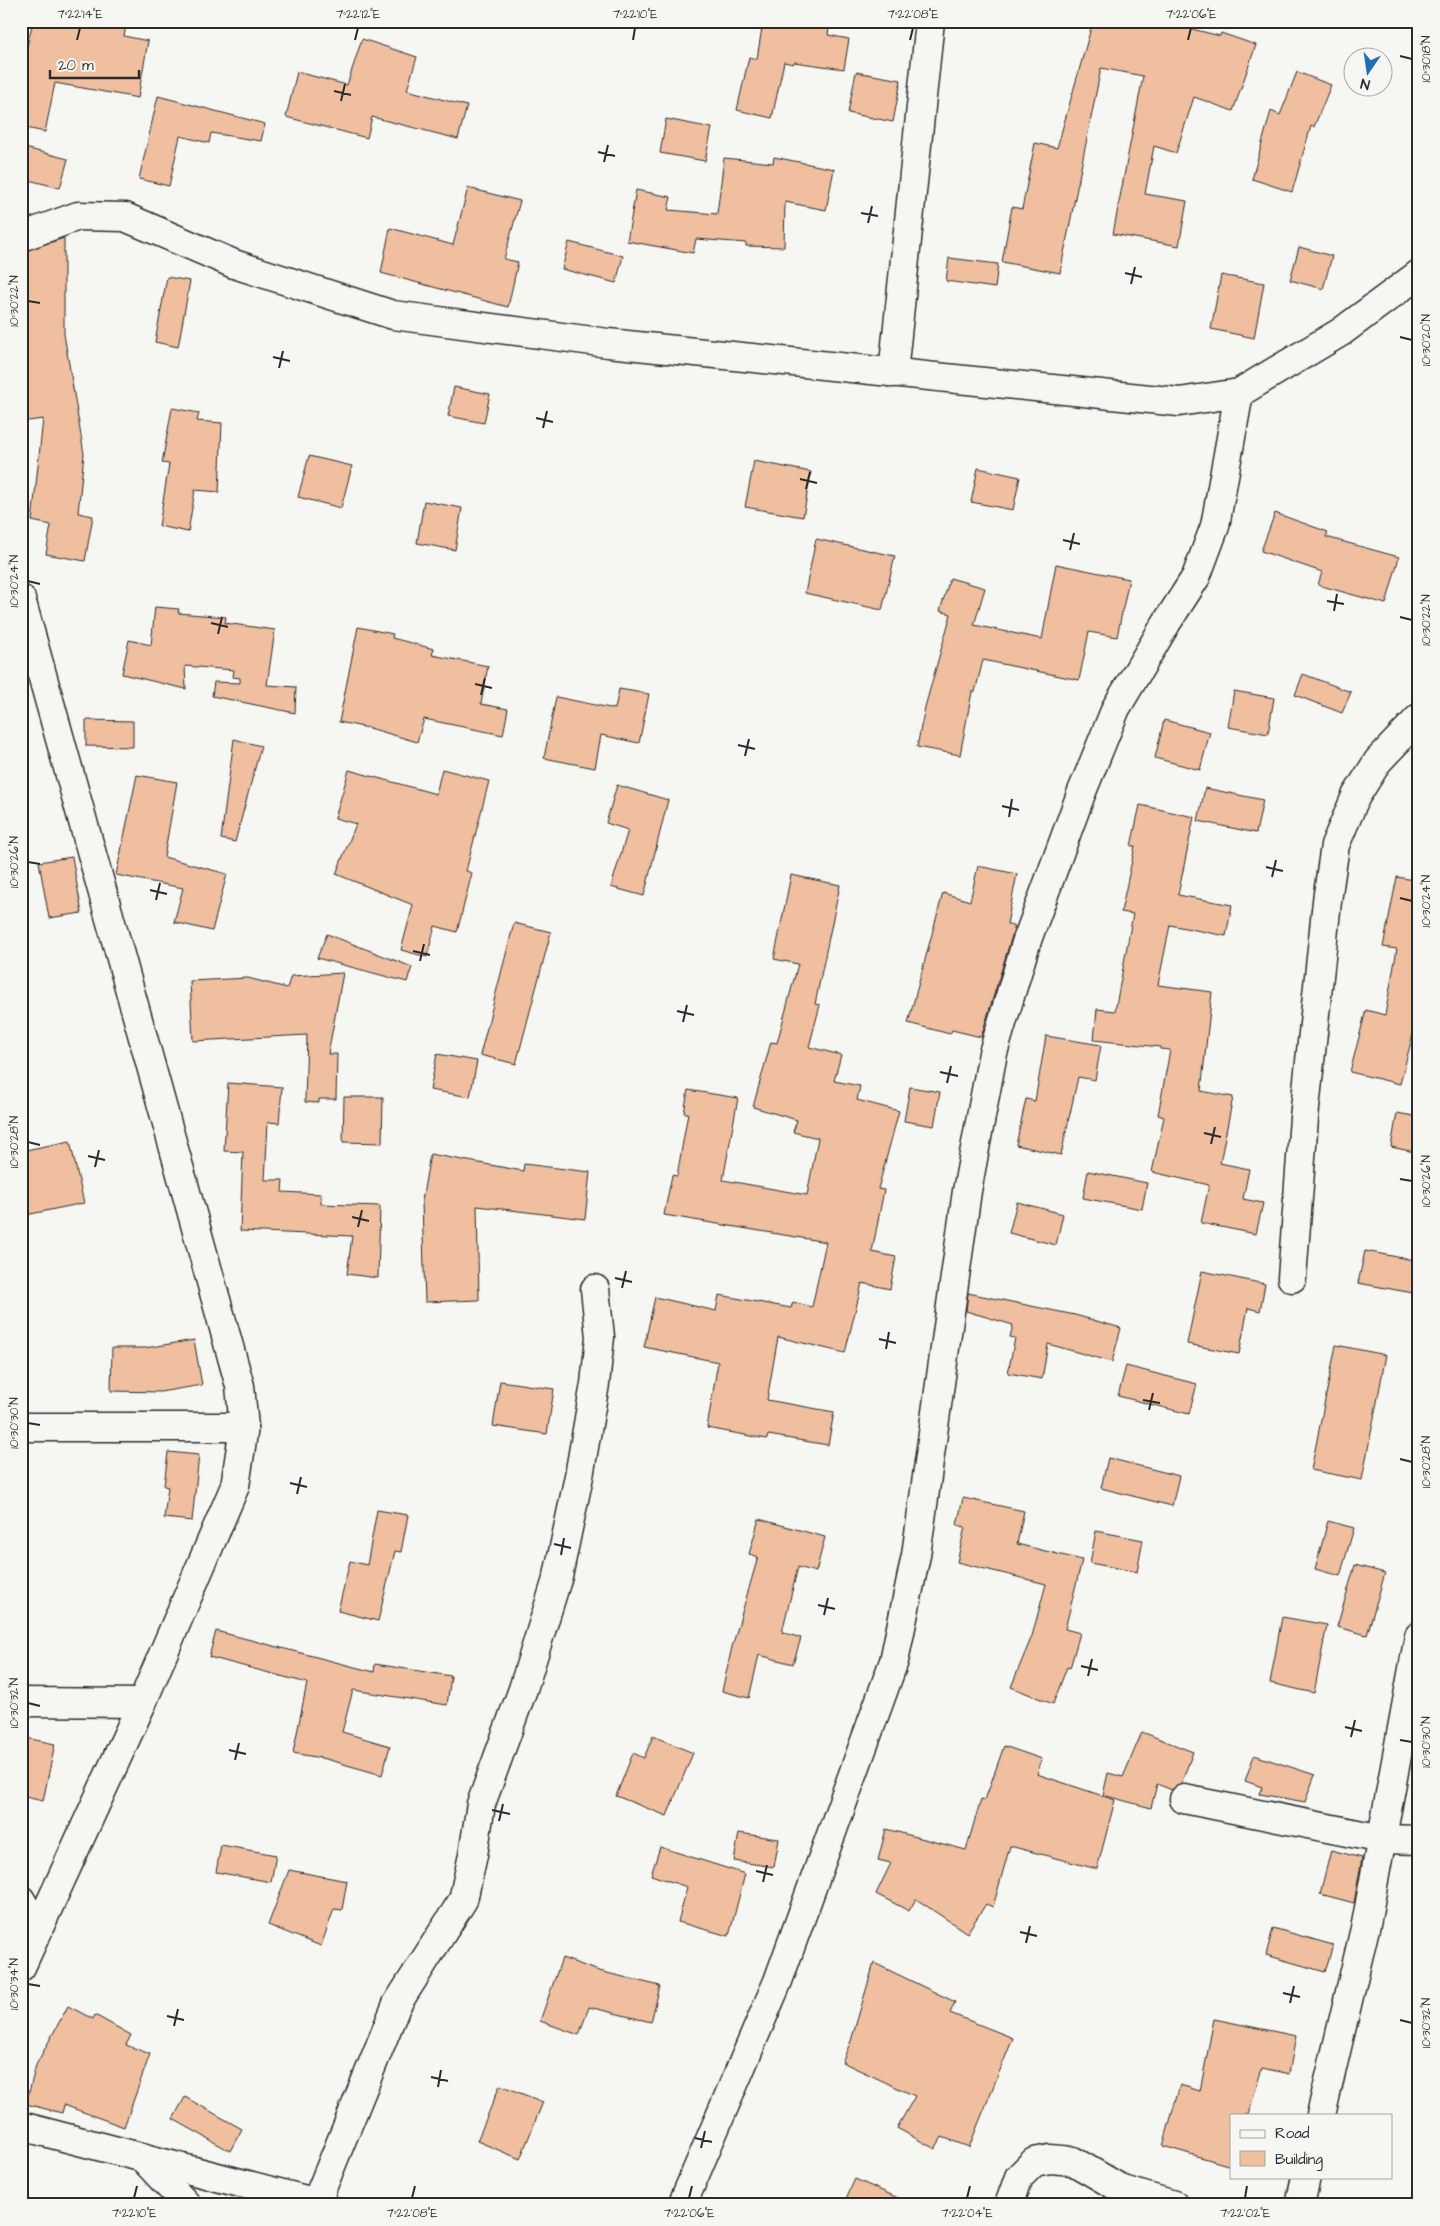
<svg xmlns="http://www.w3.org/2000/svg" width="1440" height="2226" font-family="'Architects Daughter',sans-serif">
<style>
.building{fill:#efbf9f;stroke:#2b2b2b}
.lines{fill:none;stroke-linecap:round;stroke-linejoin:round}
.minor-casing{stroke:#2b2b2b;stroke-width:31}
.minor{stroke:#f6f6f2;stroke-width:28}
.ticks{fill:none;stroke:#2b2b2b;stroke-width:2}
.neatline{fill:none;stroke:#2b2b2b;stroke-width:2}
.ticks-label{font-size:12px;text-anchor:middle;fill:#2b2b2b}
</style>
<rect width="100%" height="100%" fill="#f6f6f2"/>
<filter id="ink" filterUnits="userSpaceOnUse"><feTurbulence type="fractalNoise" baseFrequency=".02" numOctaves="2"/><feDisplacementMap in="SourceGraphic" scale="10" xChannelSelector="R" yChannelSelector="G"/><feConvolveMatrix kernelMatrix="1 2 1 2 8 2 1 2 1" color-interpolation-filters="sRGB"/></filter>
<g filter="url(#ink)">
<!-- building -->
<g class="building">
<path d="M 33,21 L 127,21 L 124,36 L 148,41 L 138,98 L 55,83 L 45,132 L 21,127 L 21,72 Z"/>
<path d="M 763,21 L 830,21 L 828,35 L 849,39 L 844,69 L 794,62 L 793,64 L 784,62 L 772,118 L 737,110 L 749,57 L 757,59 Z"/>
<path d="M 1093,21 L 1141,21 L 1162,27 L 1164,22 L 1220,36 L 1221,33 L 1256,45 L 1233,111 L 1194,97 L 1176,153 L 1154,146 L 1145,194 L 1187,201 L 1179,246 L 1113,234 L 1143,76 L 1101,68 L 1060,273 L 1002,262 L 1012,207 L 1022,209 L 1035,143 L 1057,148 Z"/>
<path d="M 362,39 L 417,57 L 407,90 L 467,106 L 458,139 L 372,117 L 367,138 L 286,117 L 297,72 L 347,85 Z"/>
<path d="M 856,72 L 901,80 L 893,122 L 848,113 Z"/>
<path d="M 1297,72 L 1331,85 L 1314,127 L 1311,126 L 1292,192 L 1252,179 L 1271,111 L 1280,115 Z"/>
<path d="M 158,96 L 265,124 L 261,141 L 211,133 L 209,143 L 180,136 L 169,186 L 139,179 Z"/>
<path d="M 666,119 L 712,128 L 705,161 L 660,153 Z"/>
<path d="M 25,148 L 68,159 L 60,188 L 21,178 L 21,163 Z"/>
<path d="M 774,157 L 834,169 L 826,210 L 785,202 L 784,247 L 746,246 L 746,243 L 696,239 L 693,253 L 627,241 L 636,190 L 671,197 L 668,210 L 717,214 L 724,158 L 773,163 Z"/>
<path d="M 468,188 L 520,201 L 504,259 L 518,262 L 508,307 L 381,273 L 390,228 L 453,245 Z"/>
<path d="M 64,238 L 64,334 L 84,454 L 78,513 L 93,516 L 85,561 L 46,554 L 51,525 L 32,521 L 43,419 L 21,422 L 21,252 Z"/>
<path d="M 569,242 L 623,256 L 616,283 L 562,269 Z"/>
<path d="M 1299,247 L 1332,256 L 1323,289 L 1290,280 Z"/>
<path d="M 949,258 L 998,264 L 995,288 L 946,281 Z"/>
<path d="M 1221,275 L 1264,283 L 1254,338 L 1211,329 Z"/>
<path d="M 167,277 L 190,281 L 178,347 L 155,342 Z"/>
<path d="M 454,387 L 490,394 L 484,423 L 448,416 Z"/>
<path d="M 172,408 L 199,413 L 197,421 L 222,423 L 219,492 L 195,490 L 188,532 L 159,526 L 169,464 L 162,463 Z"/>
<path d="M 309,456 L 352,466 L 341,508 L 298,497 Z"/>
<path d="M 754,461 L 811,472 L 803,517 L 745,507 Z"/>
<path d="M 978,468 L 1020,477 L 1013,510 L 971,502 Z"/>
<path d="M 424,501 L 462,508 L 455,550 L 417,543 Z"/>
<path d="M 1275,513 L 1328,532 L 1326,537 L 1399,557 L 1386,604 L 1318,585 L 1322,572 L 1261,551 Z"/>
<path d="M 816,539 L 895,556 L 882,610 L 805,593 Z"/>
<path d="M 1056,564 L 1129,579 L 1117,637 L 1089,632 L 1079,680 L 983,660 L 975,692 L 972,692 L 960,755 L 917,747 L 925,707 L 951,614 L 940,611 L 950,578 L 985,588 L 974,625 L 1042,639 Z"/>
<path d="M 155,607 L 179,609 L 178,613 L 226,617 L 225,623 L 275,630 L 267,685 L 296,687 L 295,713 L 212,696 L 214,682 L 240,683 L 240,678 L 233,677 L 234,670 L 185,666 L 186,689 L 122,674 L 129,640 L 151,645 Z"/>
<path d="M 358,627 L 393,634 L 392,638 L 434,649 L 432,655 L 488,666 L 481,704 L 508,709 L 503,735 L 424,719 L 417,742 L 373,729 L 339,722 Z"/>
<path d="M 1303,674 L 1351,692 L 1342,713 L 1295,695 Z"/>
<path d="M 619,689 L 649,694 L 639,743 L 601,735 L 595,768 L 544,758 L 556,697 L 615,709 Z"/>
<path d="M 1234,691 L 1274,698 L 1268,734 L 1228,727 Z"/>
<path d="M 86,720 L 133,721 L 133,747 L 86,746 Z"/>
<path d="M 1164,720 L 1210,732 L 1200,770 L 1155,758 Z"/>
<path d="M 234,739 L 261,746 L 235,842 L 221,839 Z"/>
<path d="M 442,769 L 489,781 L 466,871 L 472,873 L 457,932 L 435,926 L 427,957 L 401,950 L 413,905 L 336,874 L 356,824 L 335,818 L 349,770 L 436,794 Z"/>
<path d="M 137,775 L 177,782 L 164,857 L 227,874 L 212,931 L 174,922 L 183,888 L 116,875 Z"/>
<path d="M 617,785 L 668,800 L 644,896 L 611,887 L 628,830 L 606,823 Z"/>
<path d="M 1205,788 L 1263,800 L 1256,833 L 1198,821 Z"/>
<path d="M 1140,805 L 1194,817 L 1178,895 L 1232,905 L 1226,936 L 1170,925 L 1158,985 L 1212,992 L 1201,1091 L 1233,1097 L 1220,1163 L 1249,1169 L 1243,1199 L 1263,1203 L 1256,1234 L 1201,1223 L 1209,1185 L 1152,1172 L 1164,1117 L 1158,1115 L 1170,1050 L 1160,1049 L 1160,1047 L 1094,1040 L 1097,1009 L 1115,1011 L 1133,914 L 1121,912 L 1135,846 L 1131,846 Z"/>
<path d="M 72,857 L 82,913 L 49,918 L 39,862 Z"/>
<path d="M 978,866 L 1017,874 L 1007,924 L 1015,926 L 981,1037 L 952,1030 L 950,1034 L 908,1023 L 943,893 L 970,901 Z"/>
<path d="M 791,875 L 840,885 L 815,1004 L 820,1005 L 809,1047 L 841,1055 L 834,1081 L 860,1086 L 857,1100 L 899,1111 L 878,1189 L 884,1190 L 872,1252 L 896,1257 L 890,1289 L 862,1283 L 845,1353 L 778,1337 L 767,1400 L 834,1412 L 828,1445 L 768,1435 L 767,1439 L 707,1428 L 718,1362 L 644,1347 L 655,1297 L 716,1311 L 719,1295 L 791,1308 L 793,1302 L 812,1307 L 826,1242 L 664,1215 L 672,1175 L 677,1176 L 688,1113 L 684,1113 L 688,1090 L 738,1098 L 723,1180 L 807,1195 L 818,1138 L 793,1132 L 797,1120 L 753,1107 L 771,1042 L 777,1043 L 798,964 L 774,959 Z"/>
<path d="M 1397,877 L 1419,881 L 1419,1011 L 1400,1084 L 1350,1072 L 1366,1010 L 1385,1015 L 1397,949 L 1383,947 Z"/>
<path d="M 514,923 L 551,932 L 516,1064 L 480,1055 Z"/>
<path d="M 327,934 L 412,967 L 407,982 L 317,958 Z"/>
<path d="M 343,973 L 328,1054 L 337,1054 L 336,1099 L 319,1099 L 319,1103 L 305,1102 L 307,1035 L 193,1041 L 190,981 L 248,978 L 287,988 L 291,976 Z"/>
<path d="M 1046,1036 L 1101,1045 L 1095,1080 L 1078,1077 L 1061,1155 L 1016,1145 L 1026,1099 L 1035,1101 Z"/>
<path d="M 437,1054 L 477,1061 L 470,1097 L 430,1090 Z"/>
<path d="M 228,1083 L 282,1087 L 279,1123 L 268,1122 L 265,1180 L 283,1180 L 282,1192 L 321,1194 L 321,1204 L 380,1206 L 378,1278 L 347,1274 L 352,1236 L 240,1231 L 243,1152 L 224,1151 Z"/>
<path d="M 910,1087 L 940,1092 L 934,1126 L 904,1121 Z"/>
<path d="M 344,1097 L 383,1097 L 382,1143 L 343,1142 Z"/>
<path d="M 1397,1113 L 1419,1117 L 1419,1153 L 1391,1147 Z"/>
<path d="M 70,1141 L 84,1203 L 21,1216 L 21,1151 Z"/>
<path d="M 430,1154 L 523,1171 L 524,1164 L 590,1172 L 585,1219 L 477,1206 L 479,1300 L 425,1302 L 422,1201 Z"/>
<path d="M 1088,1171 L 1147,1183 L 1142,1209 L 1083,1198 Z"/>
<path d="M 1017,1202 L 1063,1214 L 1056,1245 L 1009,1233 Z"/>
<path d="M 1365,1251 L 1419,1261 L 1413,1293 L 1358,1283 Z"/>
<path d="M 1202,1271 L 1265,1284 L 1260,1311 L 1248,1308 L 1239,1354 L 1187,1344 Z"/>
<path d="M 968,1293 L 1075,1315 L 1121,1328 L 1112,1362 L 1048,1344 L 1042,1379 L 1008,1373 L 1015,1338 L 1010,1337 L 1013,1325 L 966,1311 Z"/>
<path d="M 194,1340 L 202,1385 L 160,1392 L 111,1391 L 112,1348 L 145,1348 Z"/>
<path d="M 1336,1345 L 1386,1355 L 1362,1480 L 1311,1470 Z"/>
<path d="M 1126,1366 L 1197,1384 L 1189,1414 L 1118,1396 Z"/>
<path d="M 500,1381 L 554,1389 L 547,1434 L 493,1426 Z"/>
<path d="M 168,1452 L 199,1455 L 192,1521 L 164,1518 L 168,1487 L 164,1486 Z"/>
<path d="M 1108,1458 L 1179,1476 L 1172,1506 L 1101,1488 Z"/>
<path d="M 963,1498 L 1024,1511 L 1017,1544 L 1082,1560 L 1065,1629 L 1080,1633 L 1070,1668 L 1067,1667 L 1053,1704 L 1011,1687 L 1032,1636 L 1046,1584 L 957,1562 L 965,1527 L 957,1525 Z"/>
<path d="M 377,1510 L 408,1515 L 401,1552 L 395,1551 L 378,1621 L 338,1611 L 350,1561 L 367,1565 Z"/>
<path d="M 759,1519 L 825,1537 L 816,1572 L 798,1567 L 782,1632 L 801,1638 L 793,1664 L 759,1655 L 749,1698 L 722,1691 L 732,1647 L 758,1557 L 749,1554 Z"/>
<path d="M 1328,1521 L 1354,1528 L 1340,1576 L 1315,1569 Z"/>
<path d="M 1096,1531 L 1143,1540 L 1137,1572 L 1090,1563 Z"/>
<path d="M 1355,1565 L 1385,1573 L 1367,1635 L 1337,1627 Z"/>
<path d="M 1282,1617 L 1327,1625 L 1314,1693 L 1270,1683 Z"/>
<path d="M 216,1631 L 374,1672 L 375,1664 L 451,1676 L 447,1705 L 353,1690 L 342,1732 L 390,1746 L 382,1775 L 326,1759 L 293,1753 L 307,1683 L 209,1657 Z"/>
<path d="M 1142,1732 L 1193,1752 L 1181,1784 L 1172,1790 L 1157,1784 L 1151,1808 L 1103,1795 L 1108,1773 L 1123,1777 Z"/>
<path d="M 653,1736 L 693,1753 L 667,1816 L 616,1796 L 633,1753 L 644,1758 Z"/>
<path d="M 21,1737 L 55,1744 L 43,1801 L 21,1796 Z"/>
<path d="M 1004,1746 L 1042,1759 L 1037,1774 L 1115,1800 L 1097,1869 L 1010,1846 L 993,1907 L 986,1904 L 967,1933 L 916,1899 L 909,1911 L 876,1894 L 891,1863 L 878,1860 L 886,1829 L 966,1850 L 981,1799 L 985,1800 Z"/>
<path d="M 1254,1755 L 1315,1775 L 1305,1802 L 1260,1794 L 1262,1787 L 1245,1781 Z"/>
<path d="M 739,1833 L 779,1839 L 774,1867 L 734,1861 Z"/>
<path d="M 221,1845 L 276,1855 L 271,1882 L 216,1872 Z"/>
<path d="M 660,1847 L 745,1874 L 729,1936 L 678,1922 L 687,1887 L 651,1875 Z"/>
<path d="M 1331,1850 L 1362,1858 L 1354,1903 L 1320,1894 Z"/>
<path d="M 289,1870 L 347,1881 L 342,1910 L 334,1909 L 321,1946 L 268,1925 Z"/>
<path d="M 1273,1928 L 1333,1945 L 1325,1972 L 1266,1955 Z"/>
<path d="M 562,1958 L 599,1971 L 660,1986 L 651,2022 L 589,2007 L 579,2035 L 540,2021 Z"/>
<path d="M 874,1963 L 955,2002 L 950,2013 L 1013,2038 L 969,2147 L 942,2137 L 935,2149 L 897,2128 L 915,2096 L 842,2062 L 851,2041 Z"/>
<path d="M 68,2006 L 93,2019 L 95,2015 L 131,2035 L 126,2045 L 150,2054 L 124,2127 L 64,2105 L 62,2113 L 26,2104 L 36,2065 Z"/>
<path d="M 1214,2019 L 1296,2036 L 1289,2074 L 1262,2068 L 1248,2115 L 1231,2115 L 1231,2166 L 1163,2146 L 1180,2085 L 1200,2091 Z"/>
<path d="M 500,2085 L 543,2102 L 520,2159 L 477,2141 Z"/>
<path d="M 185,2097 L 242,2129 L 230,2151 L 173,2119 Z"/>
<path d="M 855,2179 L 914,2205 L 843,2205 Z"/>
</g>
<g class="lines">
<defs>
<g id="minor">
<path d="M 21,237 L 78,216 L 125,217 L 234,264 L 393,315 L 608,343 L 1179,402 L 1239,393 L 1341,332 L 1419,274"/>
<path d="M 893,373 L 930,21"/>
<path d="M 21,599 L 240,1386 L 244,1427 L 235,1486 L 142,1703 L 21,1967"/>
<path d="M 1292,1278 L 1304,1118 L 1327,901 L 1335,845 L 1356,796 L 1378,761 L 1419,718"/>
<path d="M 21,1427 L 244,1427"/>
<path d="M 21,1702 L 142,1703"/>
<path d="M 1184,1799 L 1382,1839 L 1419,1840"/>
<path d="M 21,1900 L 38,1931"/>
<path d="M 1321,2115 L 1366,1924 L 1419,1636"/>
<path d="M 21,2126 L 325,2205"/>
<path d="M 142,2157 L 187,2205"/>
<path d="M 316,2203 L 397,2004 L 463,1900 L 473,1855 L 481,1804 L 523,1689 L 558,1576 L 579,1476 L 595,1384 L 600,1337 L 595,1289"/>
<path d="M 682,2205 L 778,1981 L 894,1661 L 916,1555 L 967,1191 L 993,1053 L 1026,943 L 1081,794 L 1116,708 L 1167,622 L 1196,577 L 1215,526 L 1239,393"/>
<path d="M 1009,2205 L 1019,2177 L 1034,2162 L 1050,2159 L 1073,2161 L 1123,2190 L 1174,2205"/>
<path d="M 1300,2205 L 1306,2177"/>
</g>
</defs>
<!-- minor casing -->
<use href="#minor" class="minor-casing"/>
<!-- minor -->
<use href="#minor" class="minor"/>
</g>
</g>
<!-- ticks -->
<path class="ticks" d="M 77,40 L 80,28M 355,40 L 358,28M 633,40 L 635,28M 910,40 L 913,28M 1188,40 L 1191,28M 1400,56 L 1412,59M 334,91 L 351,95M 341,101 L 345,84M 598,152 L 615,156M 604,162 L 608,145M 861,213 L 878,216M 868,223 L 872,206M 1125,273 L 1142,277M 1131,284 L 1135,267M 28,301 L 40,303M 1400,337 L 1412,340M 273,357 L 290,361M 279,368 L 283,351M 536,418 L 553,422M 543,428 L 547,411M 800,479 L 817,483M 806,489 L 810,472M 1063,540 L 1080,544M 1070,550 L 1074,533M 28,581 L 40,584M 1327,601 L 1344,604M 1334,611 L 1337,594M 1400,617 L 1412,620M 211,623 L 228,627M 218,634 L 222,617M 475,684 L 492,688M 481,695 L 485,678M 738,745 L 755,749M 745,756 L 749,739M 1002,806 L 1019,810M 1009,817 L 1012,799M 28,862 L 40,864M 1266,867 L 1283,871M 1272,877 L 1276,860M 150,890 L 167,894M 1400,898 L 1412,901M 156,900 L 160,883M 413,951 L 430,955M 420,961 L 424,944M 677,1011 L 694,1015M 683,1022 L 687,1005M 940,1072 L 958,1076M 947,1083 L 951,1066M 1204,1133 L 1221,1137M 28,1142 L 40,1145M 1211,1144 L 1215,1127M 88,1156 L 105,1160M 95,1167 L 99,1150M 1400,1179 L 1412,1181M 352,1217 L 369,1221M 358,1227 L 362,1210M 615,1278 L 632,1282M 622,1288 L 626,1271M 879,1339 L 896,1343M 886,1349 L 889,1332M 1143,1400 L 1160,1403M 1149,1410 L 1153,1393M 28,1423 L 40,1425M 1400,1459 L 1412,1462M 290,1483 L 307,1487M 297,1494 L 301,1477M 554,1544 L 571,1548M 561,1555 L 564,1538M 818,1605 L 835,1609M 824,1615 L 828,1598M 1081,1666 L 1098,1670M 1088,1676 L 1092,1659M 28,1703 L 40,1706M 1345,1727 L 1362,1731M 1351,1737 L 1355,1720M 1400,1740 L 1412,1742M 229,1750 L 246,1754M 235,1760 L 239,1743M 492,1810 L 510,1814M 499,1821 L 503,1804M 756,1871 L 773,1875M 763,1882 L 767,1865M 1020,1932 L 1037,1936M 1026,1943 L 1030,1926M 28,1984 L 40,1986M 1283,1993 L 1300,1997M 1290,2003 L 1294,1986M 167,2016 L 184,2020M 1400,2020 L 1412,2023M 174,2026 L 178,2009M 431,2077 L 448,2081M 438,2087 L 441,2070M 695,2138 L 712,2142M 701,2148 L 705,2131M 134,2198 L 137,2186M 412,2198 L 415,2186M 689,2198 L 692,2186M 967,2198 L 970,2186M 1245,2198 L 1247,2186"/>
<!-- margin -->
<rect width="1440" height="2226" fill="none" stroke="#f6f6f2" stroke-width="55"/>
<!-- legend -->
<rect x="1230" y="2114" width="162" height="65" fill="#f6f6f2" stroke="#a5a5a2"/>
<rect x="1240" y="2130" width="25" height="8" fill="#f6f6f2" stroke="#a5a5a2"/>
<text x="1275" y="2138" font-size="15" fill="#2b2b2b">Road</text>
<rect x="1240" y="2151" width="25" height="15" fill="#efbf9f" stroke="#a5a5a2"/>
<text x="1275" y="2164" font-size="15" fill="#2b2b2b">Building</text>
<!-- north arrow -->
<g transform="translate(1368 72) rotate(193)"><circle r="24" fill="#f6f6f2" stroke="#a5a5a2"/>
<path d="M0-4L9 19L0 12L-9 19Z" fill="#1f6fb2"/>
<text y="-8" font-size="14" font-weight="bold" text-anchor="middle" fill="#2b2b2b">N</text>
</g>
<!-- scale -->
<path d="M50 70v8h89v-8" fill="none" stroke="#2b2b2b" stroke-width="2.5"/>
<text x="58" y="70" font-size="15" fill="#2b2b2b" stroke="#f6f6f2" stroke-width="4" paint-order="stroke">20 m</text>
<rect x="28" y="28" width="1384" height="2170" class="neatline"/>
<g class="ticks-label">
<text x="80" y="18">7°22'14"E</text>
<text x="358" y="18">7°22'12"E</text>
<text x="635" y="18">7°22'10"E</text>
<text x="913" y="18">7°22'08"E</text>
<text x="1191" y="18">7°22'06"E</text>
<text transform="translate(1426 59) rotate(-90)" y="4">10°30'18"N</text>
<text transform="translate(14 301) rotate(-90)" y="4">10°30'22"N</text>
<text transform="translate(1426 340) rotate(-90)" y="4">10°30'20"N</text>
<text transform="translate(14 581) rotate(-90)" y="4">10°30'24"N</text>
<text transform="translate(1426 620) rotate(-90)" y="4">10°30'22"N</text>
<text transform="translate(14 862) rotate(-90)" y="4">10°30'26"N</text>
<text transform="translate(1426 901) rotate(-90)" y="4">10°30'24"N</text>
<text transform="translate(14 1142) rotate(-90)" y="4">10°30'28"N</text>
<text transform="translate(1426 1181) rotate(-90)" y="4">10°30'26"N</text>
<text transform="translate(14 1423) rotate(-90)" y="4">10°30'30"N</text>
<text transform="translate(1426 1462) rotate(-90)" y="4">10°30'28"N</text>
<text transform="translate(14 1703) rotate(-90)" y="4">10°30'32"N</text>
<text transform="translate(1426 1742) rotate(-90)" y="4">10°30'30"N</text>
<text transform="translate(14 1984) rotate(-90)" y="4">10°30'34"N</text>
<text transform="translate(1426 2023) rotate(-90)" y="4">10°30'32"N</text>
<text x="134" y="2217">7°22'10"E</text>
<text x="412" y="2217">7°22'08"E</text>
<text x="689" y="2217">7°22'06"E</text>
<text x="967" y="2217">7°22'04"E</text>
<text x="1245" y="2217">7°22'02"E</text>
</g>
</svg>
